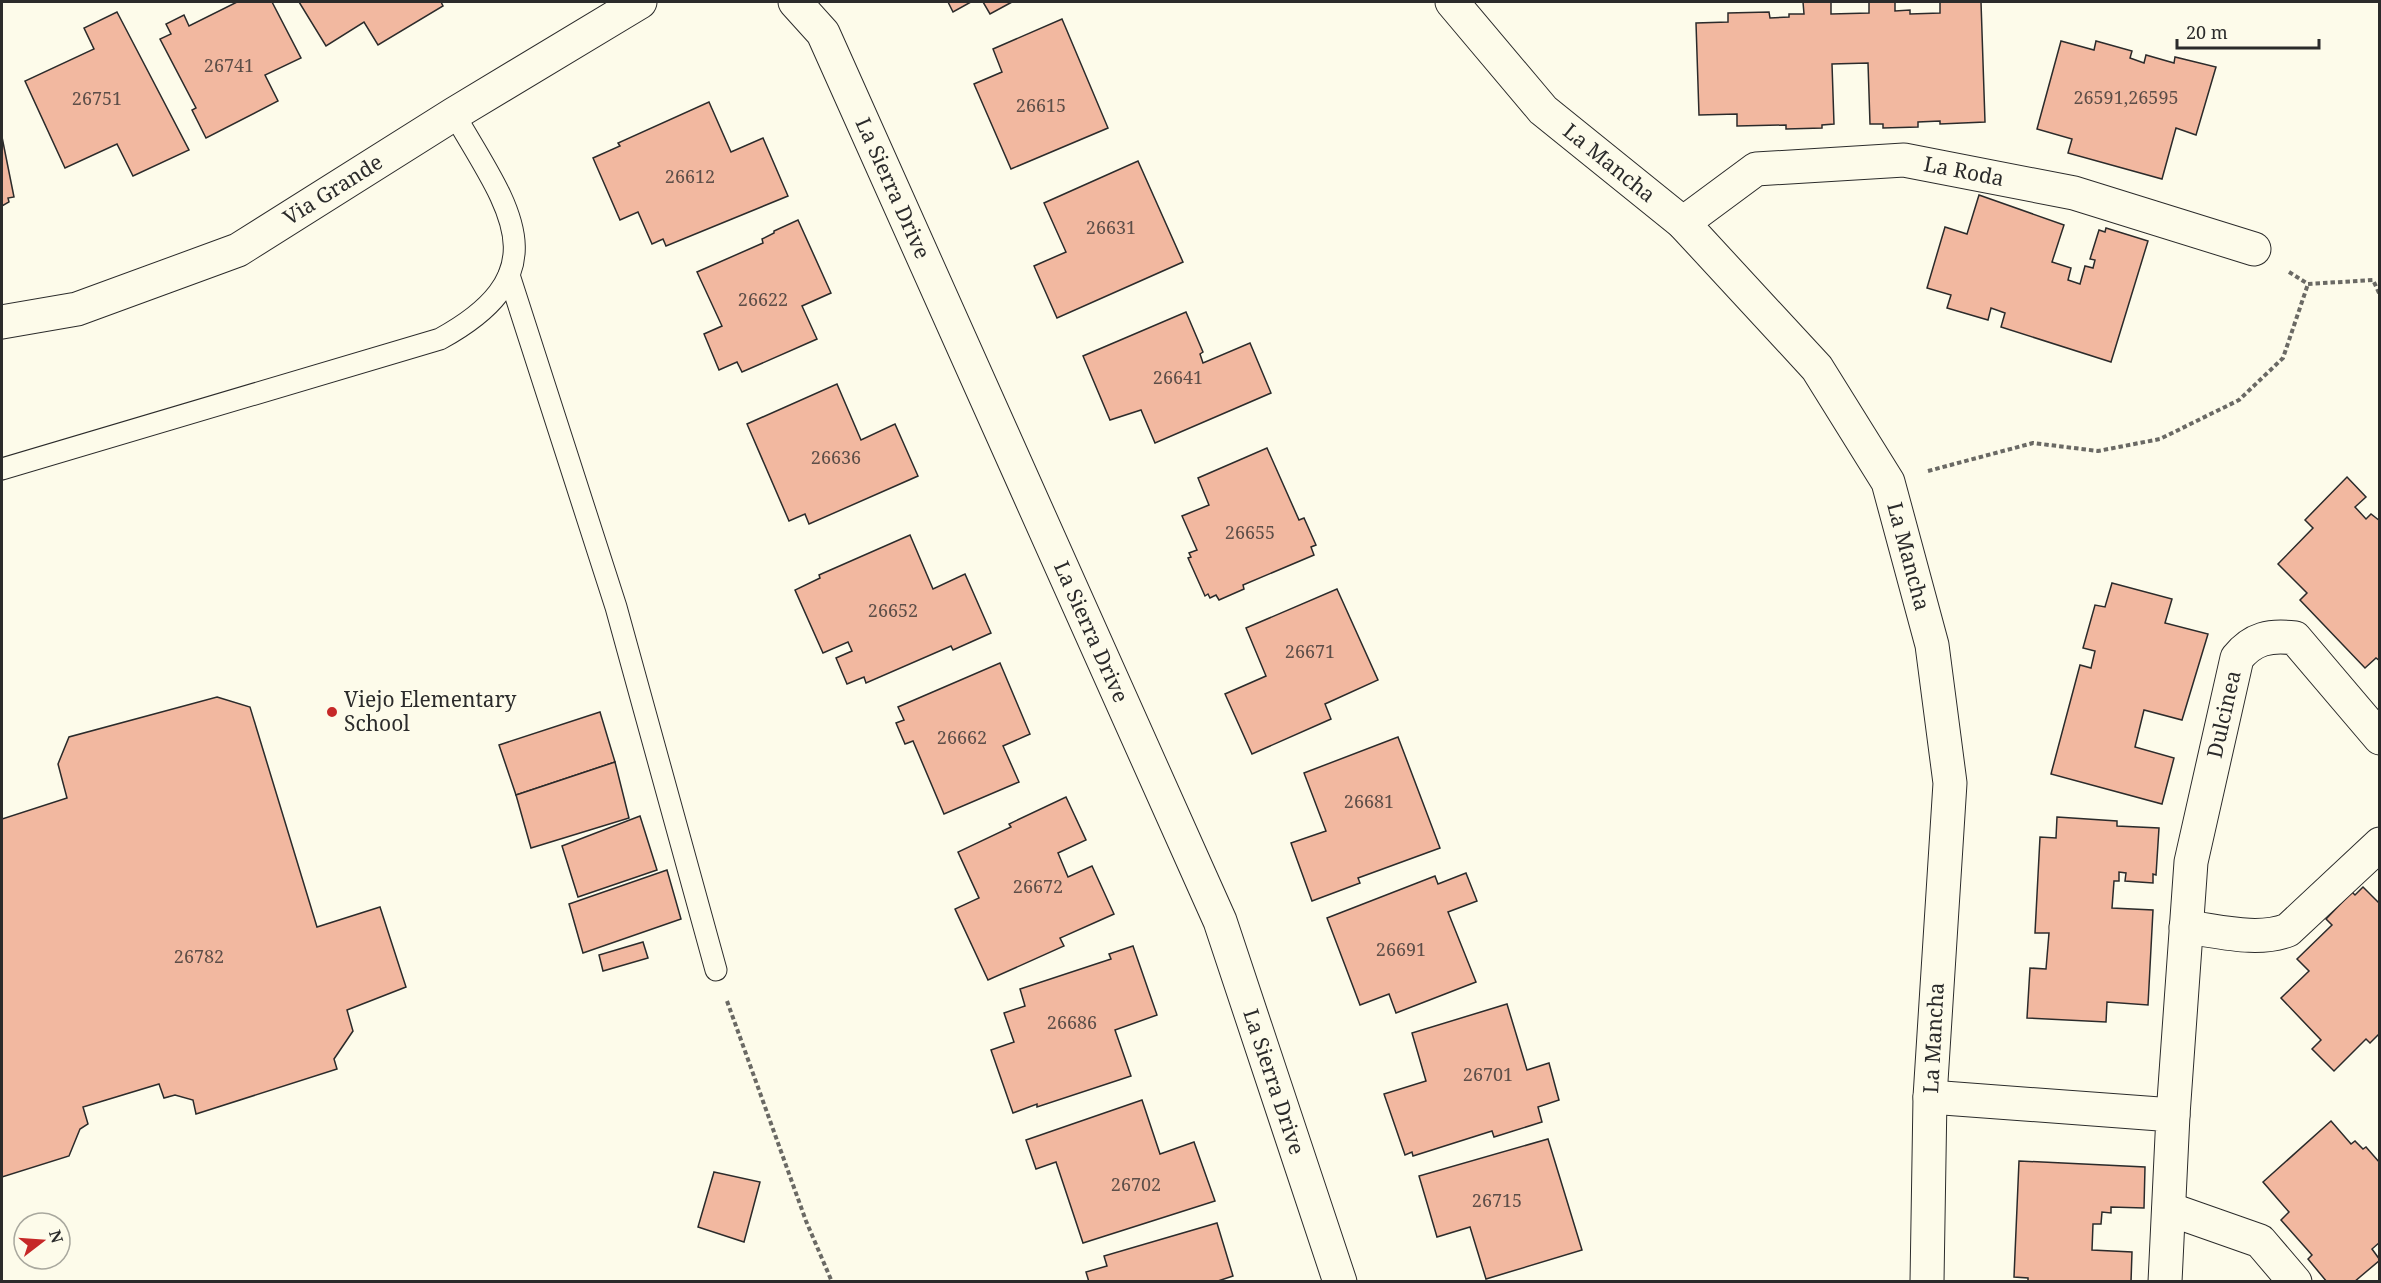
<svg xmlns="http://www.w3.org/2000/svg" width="2381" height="1283" font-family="'Noto Serif',serif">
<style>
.building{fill:#f2b8a0;stroke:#2b2b2b;stroke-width:1.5}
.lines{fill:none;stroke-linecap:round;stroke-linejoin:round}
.service-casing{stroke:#2b2b2b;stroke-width:23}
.minor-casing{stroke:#2b2b2b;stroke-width:35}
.tertiary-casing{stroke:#2b2b2b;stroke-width:35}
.path{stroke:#6a6964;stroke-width:4;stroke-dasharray:4.5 3;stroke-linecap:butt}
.service{stroke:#fdfbea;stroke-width:21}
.minor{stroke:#fdfbea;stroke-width:33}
.tertiary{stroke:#fdfbea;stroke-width:33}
.poi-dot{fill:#c62828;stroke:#fdfbea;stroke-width:2}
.labels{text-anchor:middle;stroke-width:4.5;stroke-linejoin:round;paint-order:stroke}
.number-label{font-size:18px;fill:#5d4e48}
.street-label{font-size:21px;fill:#2b2b2b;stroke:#fdfbea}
.poi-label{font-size:21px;fill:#2b2b2b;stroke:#fdfbea;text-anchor:start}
</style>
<rect width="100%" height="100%" fill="#fdfbea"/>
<!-- building -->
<g class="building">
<path d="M 237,2 L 272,2 L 301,58 L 265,75 L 278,101 L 206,138 L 192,110 L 196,108 L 160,39 L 171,34 L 166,24 L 184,15 L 189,26 Z"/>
<path d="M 299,2 L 441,2 L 443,6 L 378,45 L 364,22 L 326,46 Z"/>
<path d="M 948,2 L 971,2 L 953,12 Z"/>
<path d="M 983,2 L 1012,2 L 990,14 Z"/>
<path d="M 1803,2 L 1831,2 L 1831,14 L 1869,13 L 1869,2 L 1895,2 L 1895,11 L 1910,10 L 1910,14 L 1940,13 L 1940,2 L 1981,2 L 1985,122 L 1940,124 L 1940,121 L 1918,122 L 1918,127 L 1883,128 L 1883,124 L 1870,124 L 1868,63 L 1832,64 L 1834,124 L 1822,125 L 1822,128 L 1786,129 L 1786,125 L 1737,126 L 1737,114 L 1699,115 L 1696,23 L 1728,22 L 1728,13 L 1769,12 L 1770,18 L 1789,17 L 1789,14 L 1804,14 Z"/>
<path d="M 117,12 L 189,150 L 133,176 L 117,144 L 65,168 L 25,81 L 94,49 L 84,28 Z"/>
<path d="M 1062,19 L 1108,128 L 1011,169 L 974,84 L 1002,72 L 993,49 Z"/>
<path d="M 2061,41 L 2094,50 L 2096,41 L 2132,51 L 2130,58 L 2144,63 L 2146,55 L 2174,63 L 2175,57 L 2216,67 L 2196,135 L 2176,128 L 2162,179 L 2068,153 L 2072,139 L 2037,129 Z"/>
<path d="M 709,102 L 731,152 L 763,138 L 788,196 L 666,246 L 663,239 L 652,244 L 638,212 L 620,220 L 593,158 L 620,146 L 618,143 Z"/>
<path d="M 2,137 L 14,197 L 8,198 L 9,202 L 2,206 Z"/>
<path d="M 1138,161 L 1183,262 L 1057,318 L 1034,266 L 1066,252 L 1044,203 Z"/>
<path d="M 1979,195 L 2064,225 L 2052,262 L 2071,268 L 2068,280 L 2080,284 L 2085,266 L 2093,268 L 2095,260 L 2090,259 L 2099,230 L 2105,232 L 2106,228 L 2148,241 L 2111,362 L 2001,327 L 2005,313 L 1991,308 L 1988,320 L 1947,308 L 1951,295 L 1927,288 L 1945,227 L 1967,234 Z"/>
<path d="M 798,220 L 831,293 L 802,306 L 817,339 L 742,372 L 737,362 L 719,370 L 704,334 L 722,326 L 697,272 L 763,243 L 762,239 L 774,233 L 774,231 Z"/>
<path d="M 1186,312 L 1203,352 L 1200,354 L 1203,363 L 1250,343 L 1271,393 L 1155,443 L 1141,410 L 1110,420 L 1083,356 Z"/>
<path d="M 837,384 L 861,440 L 895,424 L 918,476 L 809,524 L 805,514 L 789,521 L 747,424 Z"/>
<path d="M 1267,448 L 1299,520 L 1304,518 L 1316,545 L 1311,547 L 1314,555 L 1243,585 L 1244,589 L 1219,600 L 1216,595 L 1210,598 L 1208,594 L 1205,596 L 1188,558 L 1191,557 L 1189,553 L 1197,550 L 1182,516 L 1209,505 L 1198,478 Z"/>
<path d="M 2347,477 L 2366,497 L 2355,507 L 2366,519 L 2371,514 L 2380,521 L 2380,661 L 2376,658 L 2365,668 L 2300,600 L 2307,593 L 2278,564 L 2313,528 L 2305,520 Z"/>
<path d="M 910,535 L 933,589 L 965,574 L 991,633 L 953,650 L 951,646 L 866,683 L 864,677 L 847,684 L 836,658 L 852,651 L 848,642 L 823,653 L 795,590 L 820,578 L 819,575 Z"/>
<path d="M 2112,583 L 2172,599 L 2165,623 L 2208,634 L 2182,720 L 2144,710 L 2135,747 L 2174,758 L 2162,804 L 2051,774 L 2080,665 L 2091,668 L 2095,651 L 2083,648 L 2095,605 L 2105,607 Z"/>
<path d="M 1337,589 L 1378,680 L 1325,704 L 1331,719 L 1252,754 L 1225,694 L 1266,676 L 1246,628 Z"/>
<path d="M 1000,663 L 1030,734 L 1003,746 L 1019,782 L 944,814 L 913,741 L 905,744 L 896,723 L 904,720 L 898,707 Z"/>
<path d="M 217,697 L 250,707 L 317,927 L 380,907 L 406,987 L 347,1010 L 353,1031 L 334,1059 L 337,1069 L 196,1114 L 193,1100 L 175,1095 L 164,1098 L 159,1084 L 83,1107 L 88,1124 L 80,1129 L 69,1156 L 2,1177 L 2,819 L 67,798 L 58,764 L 69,737 Z"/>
<path d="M 600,712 L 615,762 L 516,795 L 499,745 Z"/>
<path d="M 1398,737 L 1440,848 L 1358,878 L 1360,883 L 1312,901 L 1291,843 L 1326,831 L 1304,773 Z"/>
<path d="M 615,762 L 629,818 L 531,848 L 516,795 Z"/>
<path d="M 1066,797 L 1086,840 L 1058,853 L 1068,877 L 1092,866 L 1114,914 L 1060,938 L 1064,946 L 988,980 L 955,909 L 979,898 L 958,852 L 1011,827 L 1009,824 Z"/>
<path d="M 640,816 L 657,870 L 578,897 L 562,846 Z"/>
<path d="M 2057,817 L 2117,821 L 2117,826 L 2159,828 L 2156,875 L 2153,874 L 2153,883 L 2125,881 L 2126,873 L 2119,872 L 2119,881 L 2114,881 L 2112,908 L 2153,910 L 2148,1005 L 2107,1002 L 2106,1022 L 2027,1018 L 2030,968 L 2046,969 L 2049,933 L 2035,933 L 2040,837 L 2056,838 Z"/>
<path d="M 667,870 L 681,919 L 583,953 L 569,904 Z"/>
<path d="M 1466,873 L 1477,901 L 1448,912 L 1476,982 L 1396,1013 L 1389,994 L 1360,1005 L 1327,918 L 1435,876 L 1438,884 Z"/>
<path d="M 2363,887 L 2380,904 L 2380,1033 L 2370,1043 L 2366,1039 L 2334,1071 L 2312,1049 L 2321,1040 L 2281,998 L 2309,971 L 2297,959 L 2332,925 L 2326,919 L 2352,892 L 2355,895 Z"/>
<path d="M 643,942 L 648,958 L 603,971 L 599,955 Z"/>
<path d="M 1133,946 L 1157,1015 L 1115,1030 L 1131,1076 L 1037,1107 L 1037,1104 L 1013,1113 L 991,1050 L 1014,1042 L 1004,1013 L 1025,1006 L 1020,989 L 1111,959 L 1109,954 Z"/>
<path d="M 1507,1004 L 1527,1070 L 1549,1063 L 1559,1100 L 1538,1107 L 1542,1122 L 1494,1137 L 1492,1131 L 1413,1156 L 1412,1152 L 1405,1155 L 1384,1094 L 1426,1081 L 1412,1033 Z"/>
<path d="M 1142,1100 L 1160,1154 L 1194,1142 L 1215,1201 L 1083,1243 L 1056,1162 L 1036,1169 L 1026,1140 Z"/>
<path d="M 2331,1121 L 2351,1144 L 2355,1141 L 2363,1149 L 2366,1147 L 2380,1163 L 2380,1242 L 2372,1249 L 2380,1260 L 2354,1282 L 2327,1282 L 2308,1259 L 2312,1255 L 2281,1220 L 2289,1212 L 2263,1182 Z"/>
<path d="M 1548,1139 L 1582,1250 L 1486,1279 L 1470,1227 L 1437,1237 L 1419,1176 Z"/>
<path d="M 2019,1161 L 2145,1167 L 2144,1208 L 2111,1207 L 2111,1213 L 2102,1212 L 2101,1224 L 2093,1224 L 2092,1250 L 2132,1252 L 2131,1282 L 2028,1282 L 2028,1278 L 2014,1277 Z"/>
<path d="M 714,1172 L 760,1182 L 744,1242 L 698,1227 Z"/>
<path d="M 1217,1223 L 1233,1276 L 1215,1282 L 1089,1282 L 1086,1272 L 1107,1266 L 1104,1256 Z"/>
</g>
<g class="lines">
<defs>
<g id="service">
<path d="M 509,275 L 616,607 L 716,970"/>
<path d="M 2,469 L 440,339 C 564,271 507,206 454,114"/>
</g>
<g id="minor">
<path id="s1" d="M 795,2 L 823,33 L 1220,921 L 1340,1282"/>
<path id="s2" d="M 1683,223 L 1756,169 L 1904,160 L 2074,193 L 2254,249"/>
<path id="s3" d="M 2,322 L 77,309 L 238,250 L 454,114 L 640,2"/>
<path d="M 2186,927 C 2219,931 2257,942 2288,930 L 2380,844"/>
<path d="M 1930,1097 L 2173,1115 L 2165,1282"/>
<path id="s4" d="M 2173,1115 L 2191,862 L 2237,658 C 2253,638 2270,635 2295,638 L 2380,738"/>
<path d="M 2169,1209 L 2260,1241 L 2295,1282"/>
</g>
<g id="tertiary">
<path id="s5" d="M 1452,2 L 1543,110 L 1683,223 L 1817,368 L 1888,482 L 1932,645 L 1950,783 L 1930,1097 L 1927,1282"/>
</g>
</defs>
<!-- service casing -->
<use href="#service" class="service-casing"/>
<!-- minor casing -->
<use href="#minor" class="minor-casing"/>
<!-- tertiary casing -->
<use href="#tertiary" class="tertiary-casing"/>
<!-- path -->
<g class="path">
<path d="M 2289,272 L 2308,284 L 2373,280 L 2380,295"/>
<path d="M 1928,471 L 2033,443 L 2098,451 L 2160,439 L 2239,400 L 2283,358 L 2308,284"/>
<path d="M 727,1001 L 806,1221 L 832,1282"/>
</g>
<!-- service -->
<use href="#service" class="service"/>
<!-- minor -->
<use href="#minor" class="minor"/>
<!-- tertiary -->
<use href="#tertiary" class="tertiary"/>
</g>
<!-- markers -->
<circle class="poi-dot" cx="332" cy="712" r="6"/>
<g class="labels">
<!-- number labels -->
<g class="number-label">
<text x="229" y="72">26741</text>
<text x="2126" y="104">26591,26595</text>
<text x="97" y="105">26751</text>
<text x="1041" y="112">26615</text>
<text x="690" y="183">26612</text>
<text x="1111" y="234">26631</text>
<text x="763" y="306">26622</text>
<text x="1178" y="384">26641</text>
<text x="836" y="464">26636</text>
<text x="1250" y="539">26655</text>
<text x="893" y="617">26652</text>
<text x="1310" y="658">26671</text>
<text x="962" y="744">26662</text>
<text x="1369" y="808">26681</text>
<text x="1038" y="893">26672</text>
<text x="1401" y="956">26691</text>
<text x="199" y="963">26782</text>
<text x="1072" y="1029">26686</text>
<text x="1488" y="1081">26701</text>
<text x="1136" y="1191">26702</text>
<text x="1497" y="1207">26715</text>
</g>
<!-- street labels -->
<g class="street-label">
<text dy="7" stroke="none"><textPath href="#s5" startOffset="226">La Mancha</textPath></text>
<text dy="7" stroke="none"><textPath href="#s2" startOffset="300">La Roda</textPath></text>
<text dy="7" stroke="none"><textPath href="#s1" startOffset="212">La Sierra Drive</textPath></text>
<text dy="7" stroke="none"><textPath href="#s3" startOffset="360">Via Grande</textPath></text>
<text dy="7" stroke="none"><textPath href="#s5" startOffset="730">La Mancha</textPath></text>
<text dy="7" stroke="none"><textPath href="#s1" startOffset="698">La Sierra Drive</textPath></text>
<text dy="7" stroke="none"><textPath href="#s4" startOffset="405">Dulcinea</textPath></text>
<text transform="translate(1934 1038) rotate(-87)" y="7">La Mancha</text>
<text dy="7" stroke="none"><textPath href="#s1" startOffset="1184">La Sierra Drive</textPath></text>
</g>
<!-- poi labels -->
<g class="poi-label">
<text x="344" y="707">Viejo Elementary<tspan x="344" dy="24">School</tspan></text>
</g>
</g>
<!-- border -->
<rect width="2381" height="1283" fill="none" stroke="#2b2b2b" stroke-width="6"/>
<!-- north arrow -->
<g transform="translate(42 1241) rotate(73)"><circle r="28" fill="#fdfbea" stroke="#a9a89e" stroke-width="1.5"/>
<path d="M0-4.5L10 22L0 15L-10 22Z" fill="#c62828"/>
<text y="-9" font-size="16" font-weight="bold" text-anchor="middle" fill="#2b2b2b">N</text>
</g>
<!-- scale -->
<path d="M2177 39v9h142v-9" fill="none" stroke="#2b2b2b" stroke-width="3"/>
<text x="2186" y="39" font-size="18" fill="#2b2b2b" stroke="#fdfbea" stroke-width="4.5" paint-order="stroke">20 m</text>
</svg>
